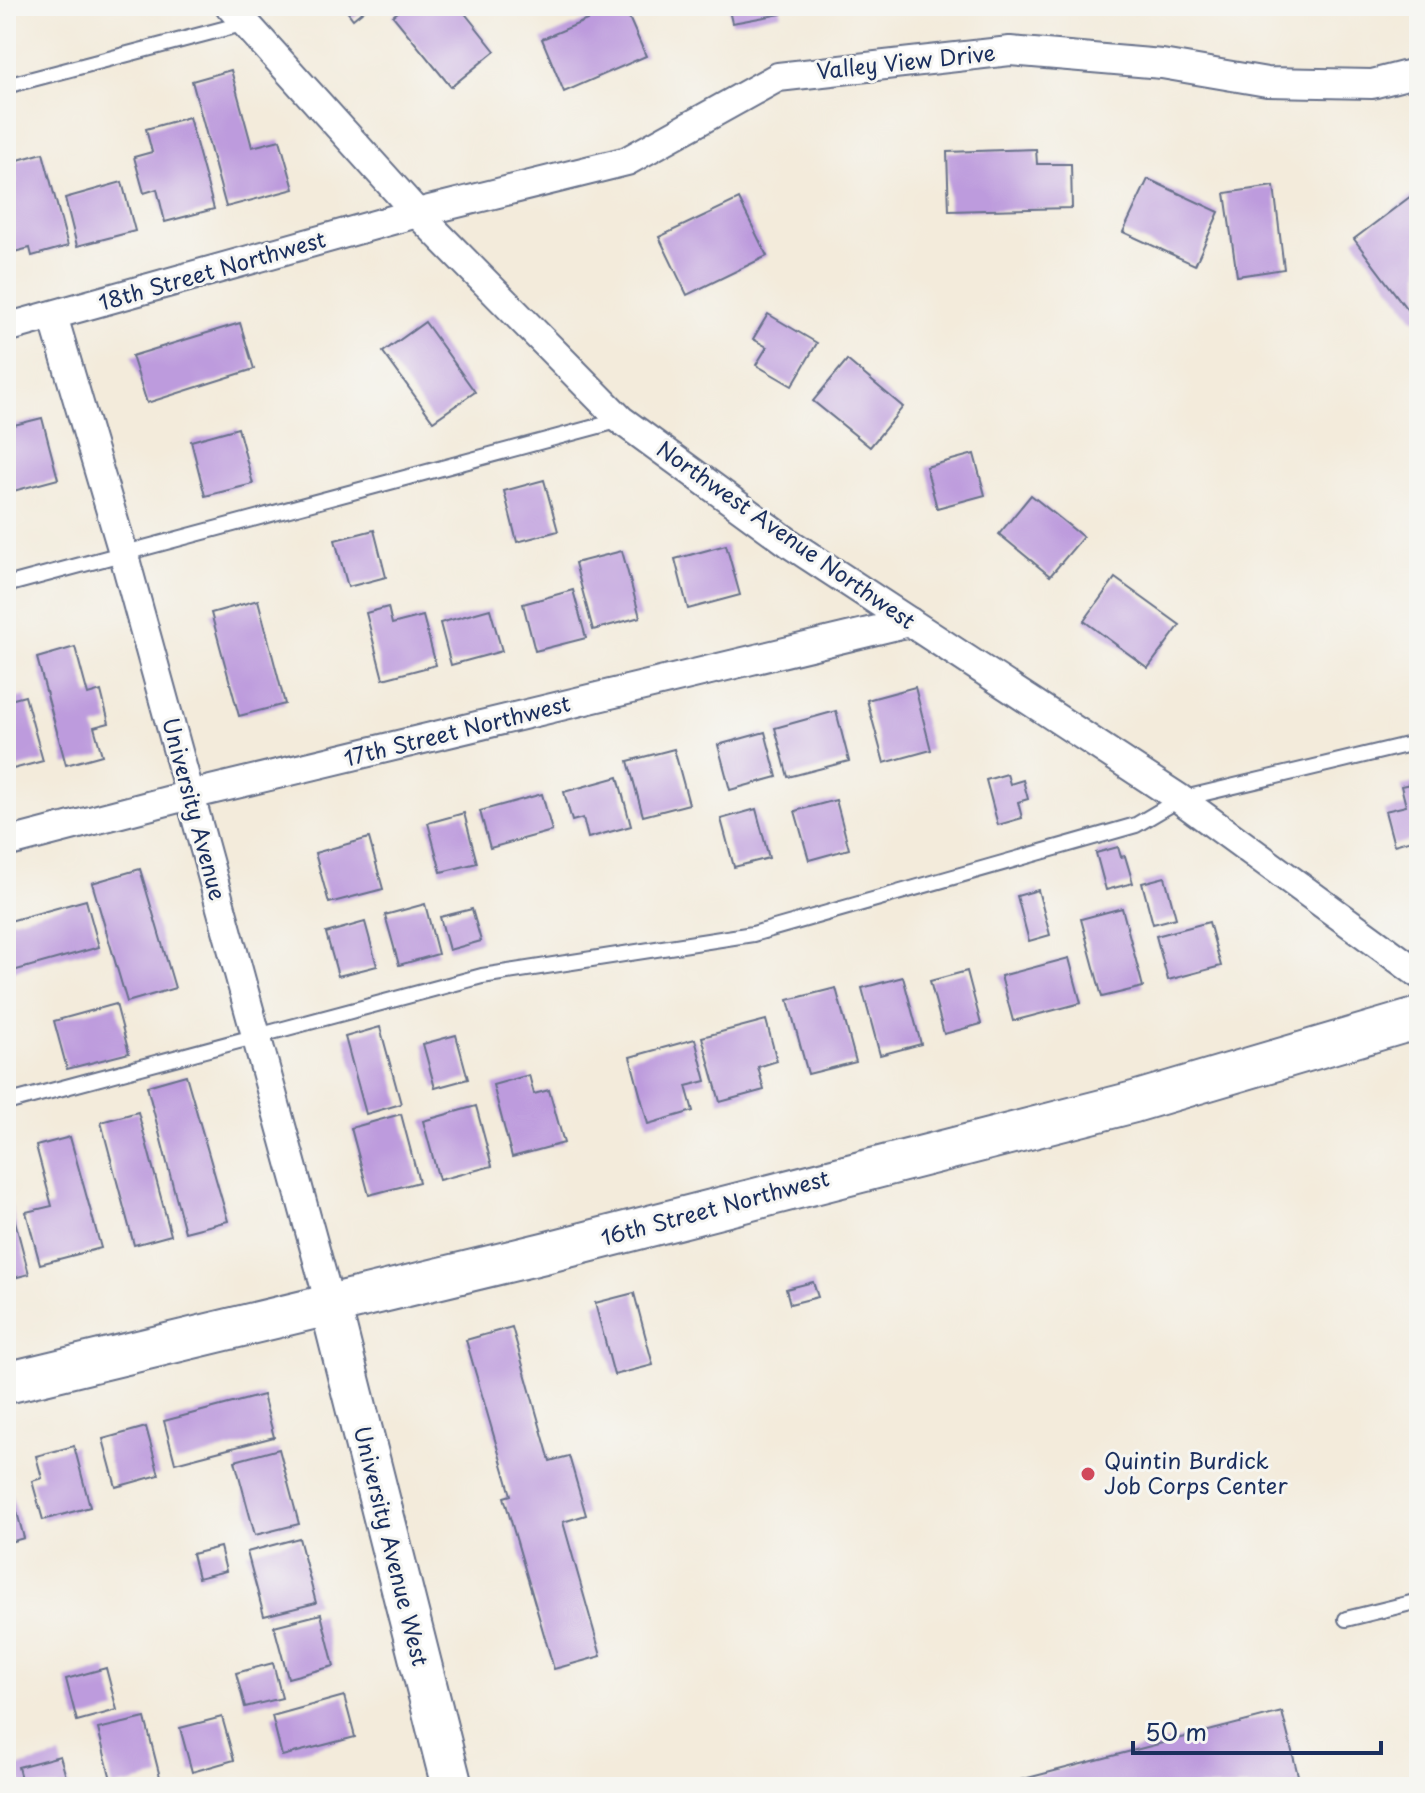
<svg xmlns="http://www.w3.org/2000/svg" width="1425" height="1793" font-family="'Playpen Sans',sans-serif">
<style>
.building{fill:#bd9bdd}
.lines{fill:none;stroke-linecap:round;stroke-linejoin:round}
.lane-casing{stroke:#67718a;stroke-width:18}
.street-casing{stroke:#67718a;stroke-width:32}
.secondary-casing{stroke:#67718a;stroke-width:44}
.lane{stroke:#fff;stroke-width:14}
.street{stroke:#fff;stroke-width:28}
.secondary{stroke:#fff;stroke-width:40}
.poi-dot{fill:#d1495b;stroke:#f6f6f2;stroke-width:3}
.labels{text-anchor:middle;stroke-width:6;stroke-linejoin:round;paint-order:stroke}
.street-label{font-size:22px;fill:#1b2f5e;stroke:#f6f6f2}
.poi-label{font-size:22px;fill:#1b2f5e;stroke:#f6f6f2;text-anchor:start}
</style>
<rect width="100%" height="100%" fill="#f6f6f2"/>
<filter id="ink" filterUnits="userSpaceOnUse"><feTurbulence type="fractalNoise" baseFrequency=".0125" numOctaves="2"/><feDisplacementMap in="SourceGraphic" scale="16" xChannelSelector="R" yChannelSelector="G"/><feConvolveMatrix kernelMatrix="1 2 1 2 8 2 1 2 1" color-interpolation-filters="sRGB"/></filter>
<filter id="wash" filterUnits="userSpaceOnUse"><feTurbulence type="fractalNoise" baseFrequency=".006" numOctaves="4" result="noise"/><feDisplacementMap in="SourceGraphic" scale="32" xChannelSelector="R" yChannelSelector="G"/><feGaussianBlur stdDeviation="1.8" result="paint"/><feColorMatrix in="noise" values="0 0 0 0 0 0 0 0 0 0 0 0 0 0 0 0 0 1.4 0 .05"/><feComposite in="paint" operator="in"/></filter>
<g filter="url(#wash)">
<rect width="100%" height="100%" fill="#f3ebdb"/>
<g id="blocks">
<!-- building -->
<g class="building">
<path d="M 7,6 L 14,34 L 6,36 L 6,7 Z"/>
<path d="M 343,6 L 369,6 L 353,19 Z"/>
<path d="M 405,6 L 459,6 L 495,51 L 451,87 L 393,16 Z"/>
<path d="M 620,6 L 624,6 L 646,56 L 564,92 L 542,39 Z"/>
<path d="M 728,6 L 779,6 L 781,14 L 732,23 Z"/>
<path d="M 231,70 L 252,147 L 280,140 L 294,189 L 226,207 L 192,81 Z"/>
<path d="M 189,117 L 214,209 L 165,222 L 157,189 L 144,193 L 134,157 L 152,152 L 146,129 Z"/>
<path d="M 1036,149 L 1037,164 L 1071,164 L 1072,208 L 949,211 L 947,152 Z"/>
<path d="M 43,153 L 68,246 L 32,256 L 30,248 L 6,254 L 6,186 L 17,183 L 11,162 Z"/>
<path d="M 1148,179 L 1219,212 L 1195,265 L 1123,232 Z"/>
<path d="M 122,182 L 135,231 L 77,246 L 65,198 Z"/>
<path d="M 1274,186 L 1284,269 L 1237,276 L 1225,193 Z"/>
<path d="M 1419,190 L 1419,317 L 1415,320 L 1354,239 Z"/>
<path d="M 739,199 L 767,256 L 687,295 L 659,237 Z"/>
<path d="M 768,314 L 817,343 L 792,386 L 756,365 L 767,347 L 753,339 Z"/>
<path d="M 425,322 L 475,392 L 433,421 L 383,352 Z"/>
<path d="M 240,323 L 254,369 L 147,403 L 132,356 Z"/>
<path d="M 847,360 L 903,407 L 870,447 L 813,401 Z"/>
<path d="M 42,418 L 58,479 L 6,493 L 6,427 Z"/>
<path d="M 238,428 L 253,484 L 205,496 L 191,441 Z"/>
<path d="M 974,454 L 985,495 L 937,508 L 926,467 Z"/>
<path d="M 544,480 L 558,531 L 517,542 L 504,491 Z"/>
<path d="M 1031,495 L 1083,537 L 1050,576 L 999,534 Z"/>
<path d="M 374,530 L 386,577 L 348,587 L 335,540 Z"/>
<path d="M 726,545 L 740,595 L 688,609 L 675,559 Z"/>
<path d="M 622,551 L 640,617 L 593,630 L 575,563 Z"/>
<path d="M 1115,578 L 1180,625 L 1148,668 L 1084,621 Z"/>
<path d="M 573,590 L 586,638 L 535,651 L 523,604 Z"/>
<path d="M 258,600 L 285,704 L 239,716 L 211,613 Z"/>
<path d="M 388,607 L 392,624 L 423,616 L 436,665 L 383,679 L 366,613 Z"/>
<path d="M 490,609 L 502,651 L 451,665 L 440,623 Z"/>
<path d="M 75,647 L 88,695 L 101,691 L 109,723 L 94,727 L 102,755 L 66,765 L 37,658 Z"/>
<path d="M 915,687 L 931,750 L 884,763 L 867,700 Z"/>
<path d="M 25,696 L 43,761 L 13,769 L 6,744 L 6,701 Z"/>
<path d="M 836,711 L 849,761 L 788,777 L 775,728 Z"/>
<path d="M 765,732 L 777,777 L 730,790 L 718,745 Z"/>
<path d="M 674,749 L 689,804 L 643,816 L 628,761 Z"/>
<path d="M 1007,774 L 1010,784 L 1023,780 L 1028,799 L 1018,802 L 1022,818 L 998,825 L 986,780 Z"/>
<path d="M 618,777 L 631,826 L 588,838 L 583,818 L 572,821 L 564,792 Z"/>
<path d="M 1419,782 L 1419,838 L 1394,845 L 1385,811 L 1406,806 L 1401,786 Z"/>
<path d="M 542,794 L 552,831 L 490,848 L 480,811 Z"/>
<path d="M 836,800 L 849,849 L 809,860 L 795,811 Z"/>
<path d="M 756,809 L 769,858 L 734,867 L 721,819 Z"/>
<path d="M 464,813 L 477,863 L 441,872 L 428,823 Z"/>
<path d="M 369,838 L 383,889 L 329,903 L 315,853 Z"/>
<path d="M 1118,847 L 1121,857 L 1125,856 L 1133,883 L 1106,890 L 1096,853 Z"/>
<path d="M 140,869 L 175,988 L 127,1002 L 92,883 Z"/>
<path d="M 1165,877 L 1176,918 L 1153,924 L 1142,883 Z"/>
<path d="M 1038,890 L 1050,935 L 1029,941 L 1017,896 Z"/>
<path d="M 86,900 L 99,947 L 6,973 L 6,922 Z"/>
<path d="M 425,904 L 438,954 L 399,965 L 385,915 Z"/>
<path d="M 1122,908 L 1143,987 L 1102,997 L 1081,919 Z"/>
<path d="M 472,909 L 481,941 L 449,950 L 440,917 Z"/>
<path d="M 365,922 L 377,966 L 338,976 L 326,933 Z"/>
<path d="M 1209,922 L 1221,966 L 1168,980 L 1156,936 Z"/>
<path d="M 1069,958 L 1081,1003 L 1013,1021 L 1001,976 Z"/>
<path d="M 967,971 L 981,1024 L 944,1034 L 930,981 Z"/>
<path d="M 903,977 L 921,1044 L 880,1055 L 862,988 Z"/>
<path d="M 836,988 L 856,1062 L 808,1074 L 788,1000 Z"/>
<path d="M 116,1004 L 129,1053 L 67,1069 L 54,1021 Z"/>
<path d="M 766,1020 L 777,1061 L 758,1067 L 764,1090 L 720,1102 L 702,1037 Z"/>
<path d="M 380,1027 L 401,1104 L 366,1114 L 345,1037 Z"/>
<path d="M 456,1035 L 468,1079 L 435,1088 L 423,1044 Z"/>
<path d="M 695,1039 L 706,1081 L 686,1086 L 693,1111 L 648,1124 L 630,1057 Z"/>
<path d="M 186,1075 L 228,1221 L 185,1232 L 147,1086 Z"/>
<path d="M 529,1075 L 534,1094 L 549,1090 L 564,1143 L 512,1157 L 493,1085 Z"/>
<path d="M 476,1106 L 492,1166 L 439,1180 L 423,1121 Z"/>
<path d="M 138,1112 L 171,1235 L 134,1245 L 101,1122 Z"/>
<path d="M 401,1114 L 419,1182 L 369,1195 L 351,1128 Z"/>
<path d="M 70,1137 L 101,1248 L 40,1264 L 26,1212 L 52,1206 L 36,1146 Z"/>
<path d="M 6,1187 L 29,1274 L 6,1280 Z"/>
<path d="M 813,1282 L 818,1297 L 790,1304 L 786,1289 Z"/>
<path d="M 634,1293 L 653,1365 L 614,1375 L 595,1303 Z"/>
<path d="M 512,1327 L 550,1461 L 569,1456 L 586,1515 L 563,1522 L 601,1656 L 554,1669 L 504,1497 L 511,1495 L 466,1340 Z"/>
<path d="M 263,1395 L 274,1437 L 175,1463 L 164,1421 Z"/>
<path d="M 146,1427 L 159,1475 L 116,1487 L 103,1439 Z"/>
<path d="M 74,1446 L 90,1507 L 43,1520 L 32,1481 L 42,1478 L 36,1456 Z"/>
<path d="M 279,1449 L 299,1524 L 255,1535 L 235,1461 Z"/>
<path d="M 6,1472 L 24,1538 L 6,1543 Z"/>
<path d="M 299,1538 L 316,1603 L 264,1616 L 247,1552 Z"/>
<path d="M 220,1547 L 226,1571 L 198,1578 L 192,1554 Z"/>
<path d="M 321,1614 L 334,1666 L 288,1678 L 274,1626 Z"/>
<path d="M 273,1663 L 282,1698 L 245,1707 L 236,1673 Z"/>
<path d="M 106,1668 L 117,1710 L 77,1721 L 66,1679 Z"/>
<path d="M 344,1696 L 355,1737 L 282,1756 L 272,1716 Z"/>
<path d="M 1282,1712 L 1301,1787 L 1018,1787 L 1016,1781 Z"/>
<path d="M 222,1717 L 234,1760 L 192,1772 L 180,1728 Z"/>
<path d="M 145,1718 L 160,1777 L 113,1787 L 98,1729 Z"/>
<path d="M 60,1756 L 69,1787 L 23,1787 L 18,1767 Z"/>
</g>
</g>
</g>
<g filter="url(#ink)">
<use href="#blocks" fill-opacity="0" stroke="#67718a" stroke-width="2"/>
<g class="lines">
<defs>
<g id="lane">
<path d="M 6,86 L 246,23"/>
<path d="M 6,585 L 621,420"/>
<path d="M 6,1103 L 482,976 L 753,934 L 1136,825 L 1180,799 L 1419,742"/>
<path d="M 1346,1619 L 1419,1601"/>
</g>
<g id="street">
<path d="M 230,6 L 417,213 L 621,420 L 792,545 L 1180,799 L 1419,974"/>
<path d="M 53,316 L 123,552 L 330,1304"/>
<path d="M 6,328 L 417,213 L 627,161 L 778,77 L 1010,51 L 1162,64 L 1267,82 L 1372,84 L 1419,72"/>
<path d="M 6,843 L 190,795 L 910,622"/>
</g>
<g id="secondary">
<path d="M 330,1304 L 452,1787"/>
<path d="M 6,1383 L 548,1252 L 1134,1102 L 1419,1018"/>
</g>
</defs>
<!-- lane casing -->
<use href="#lane" class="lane-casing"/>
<!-- street casing -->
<use href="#street" class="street-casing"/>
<!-- secondary casing -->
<use href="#secondary" class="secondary-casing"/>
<!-- lane -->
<use href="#lane" class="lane"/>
<!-- street -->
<use href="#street" class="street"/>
<!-- secondary -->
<use href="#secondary" class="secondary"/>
</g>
</g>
<!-- markers -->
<circle class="poi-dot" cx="1088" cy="1474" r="8"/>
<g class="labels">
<!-- street labels -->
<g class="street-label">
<text transform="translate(906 62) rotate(-6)" y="8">Valley View Drive</text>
<text transform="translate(212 271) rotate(-16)" y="8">18th Street Northwest</text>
<text transform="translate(786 535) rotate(35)" y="8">Northwest Avenue Northwest</text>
<text transform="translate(457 731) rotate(-14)" y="8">17th Street Northwest</text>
<text transform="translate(194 809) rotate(75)" y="8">University Avenue</text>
<text transform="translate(715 1208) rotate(-15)" y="8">16th Street Northwest</text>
<text transform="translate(391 1546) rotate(76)" y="8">University Avenue West</text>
</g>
<!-- poi labels -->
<g class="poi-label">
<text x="1104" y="1469">Quintin Burdick<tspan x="1104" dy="25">Job Corps Center</tspan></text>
</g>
</g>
<!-- margin -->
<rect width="1425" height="1793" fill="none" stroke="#f6f6f2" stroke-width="32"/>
<!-- scale -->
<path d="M1133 1741v12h248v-12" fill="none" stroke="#1b2f5e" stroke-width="4"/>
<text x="1145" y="1741" font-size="24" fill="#1b2f5e" stroke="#f6f6f2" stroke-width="6" paint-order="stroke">50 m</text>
</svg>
